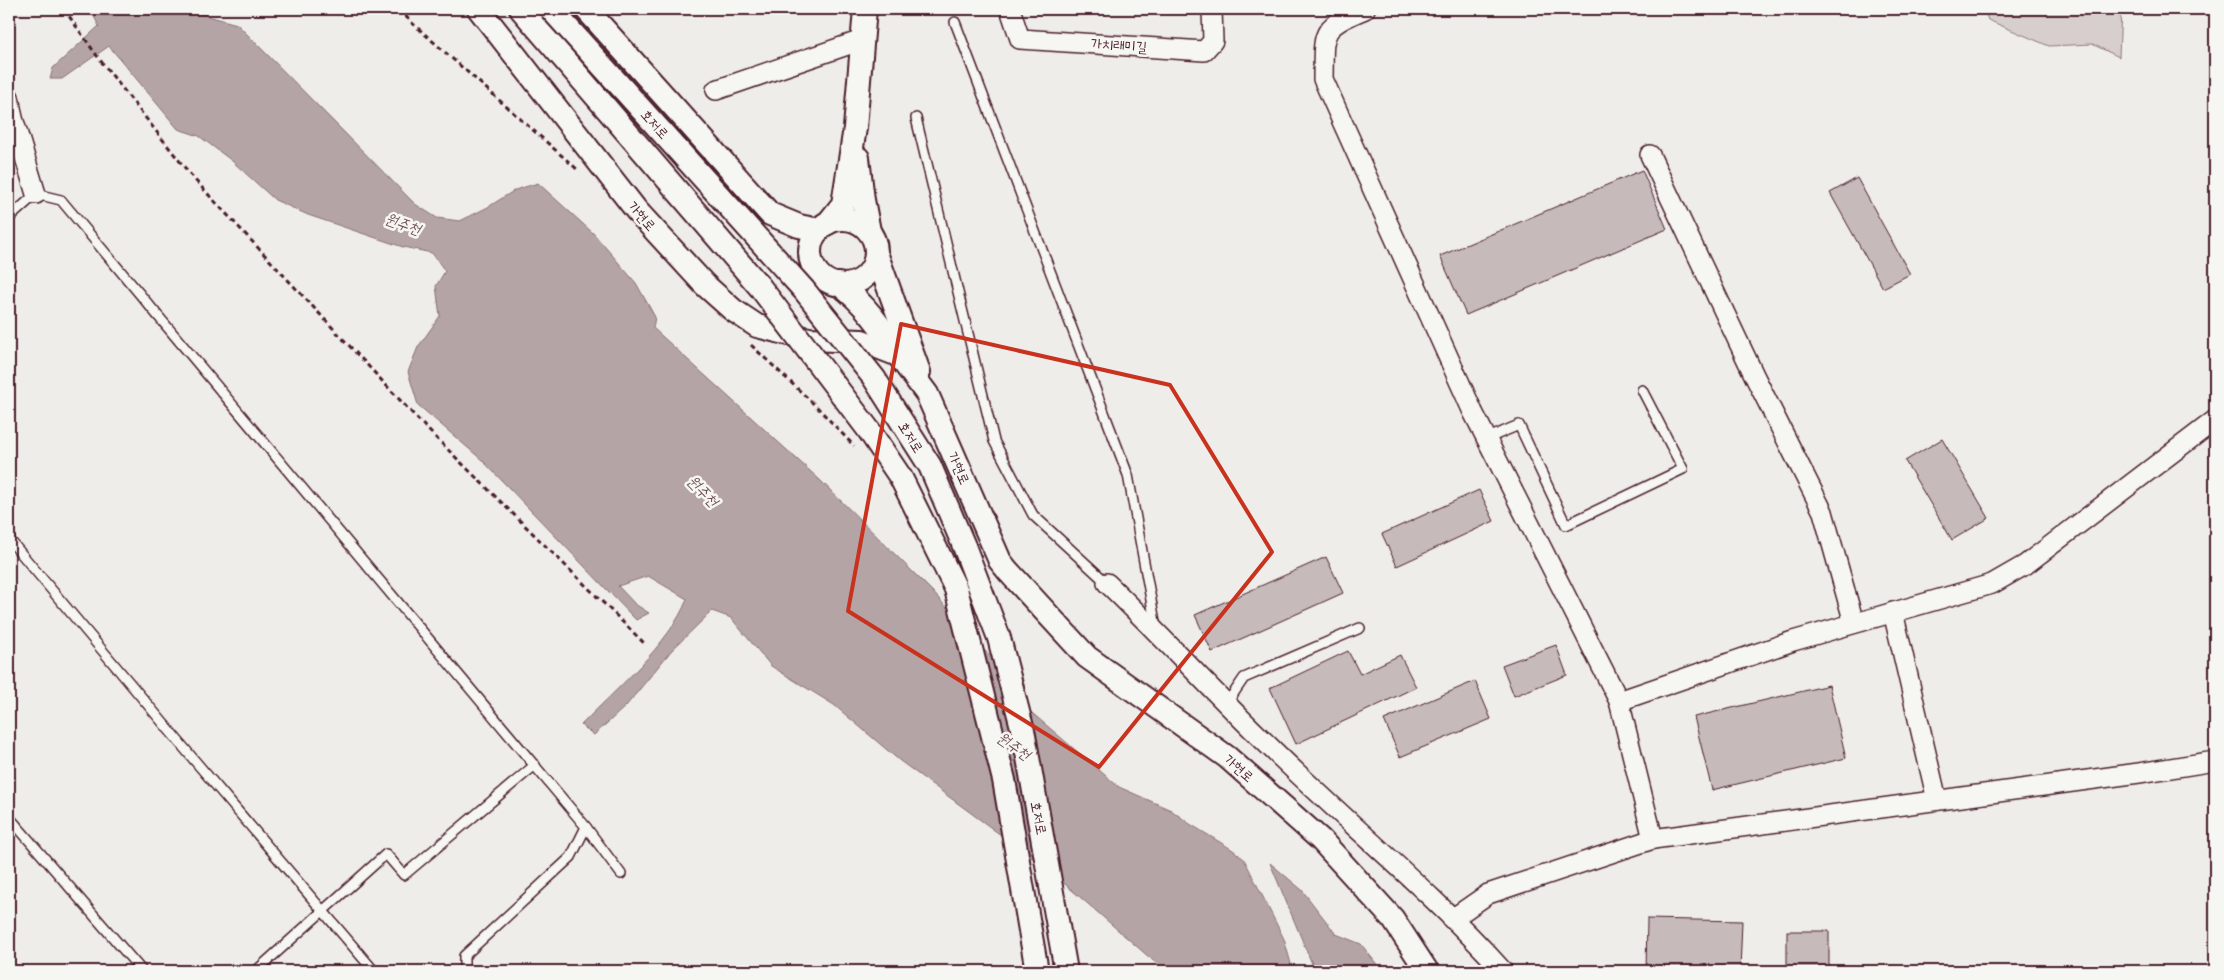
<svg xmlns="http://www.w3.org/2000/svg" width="2224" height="980" font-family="'Patrick Hand','Poor Story',sans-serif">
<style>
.green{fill:#d7cfce;stroke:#90777c}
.water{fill:#b4a4a5;stroke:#8a6f74}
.building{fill:#c6babb;stroke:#4a1f2b}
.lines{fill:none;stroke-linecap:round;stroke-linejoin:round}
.service-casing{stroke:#4a1f2b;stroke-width:12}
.minor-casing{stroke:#4a1f2b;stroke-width:22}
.tertiary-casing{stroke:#4a1f2b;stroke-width:26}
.path{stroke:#4a1f2b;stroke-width:3;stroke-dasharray:5 4;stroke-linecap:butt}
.service{stroke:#f6f6f2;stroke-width:9}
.minor{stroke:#f6f6f2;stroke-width:19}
.tertiary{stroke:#f6f6f2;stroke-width:22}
.tertiary-bridge-casing{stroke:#4a1f2b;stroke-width:26;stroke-linecap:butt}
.tertiary-bridge{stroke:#f6f6f2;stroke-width:22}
.marked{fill:none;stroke:#c8321e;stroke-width:4;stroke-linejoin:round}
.labels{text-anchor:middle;stroke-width:5;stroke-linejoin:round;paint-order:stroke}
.street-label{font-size:14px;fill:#4a1f2b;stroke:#f6f6f2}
.water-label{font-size:15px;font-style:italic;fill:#6f4e56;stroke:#f6f6f2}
</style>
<rect width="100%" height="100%" fill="#efedea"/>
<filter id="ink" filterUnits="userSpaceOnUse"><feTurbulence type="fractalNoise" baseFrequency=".02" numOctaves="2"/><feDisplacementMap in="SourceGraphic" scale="10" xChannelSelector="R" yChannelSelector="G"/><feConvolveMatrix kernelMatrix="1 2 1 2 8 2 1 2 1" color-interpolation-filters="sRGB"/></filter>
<g filter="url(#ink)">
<!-- green -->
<path class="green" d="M 1984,9 L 2121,9 L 2119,57 L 2092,44 L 2049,46 L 1988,20 Z"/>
<!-- water -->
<g class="water">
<path d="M 90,9 L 194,9 L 201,14 L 237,24 L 415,204 L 437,218 L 460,221 L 488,207 L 515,190 L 538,183 L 594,234 L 636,283 L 655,317 L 653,328 L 821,481 L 932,591 L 982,648 L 1000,665 L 999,682 L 1032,713 L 1119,787 L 1171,810 L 1190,824 L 1233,850 L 1244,859 L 1284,939 L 1293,971 L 1165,971 L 1050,871 L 900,761 L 834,705 L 771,666 L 731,618 L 712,611 L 671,651 L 626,706 L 594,735 L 581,725 C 615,690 670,644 687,599 L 648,576 L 618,586 L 635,604 L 649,613 L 636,620 L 482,460 L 418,405 L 408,372 L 418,347 L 440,316 L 436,286 L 445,271 L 432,253 L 403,247 L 308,215 L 275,200 L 232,161 L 199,136 L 178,129 L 109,46 L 62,79 L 50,79 L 53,68 L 99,26 Z"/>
<path d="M 1270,863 L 1302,890 L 1336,934 L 1361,944 L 1382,971 L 1315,971 Z"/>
</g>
<!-- building -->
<g class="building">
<path d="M 1642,170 L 1667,229 L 1466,315 L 1440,256 Z"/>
<path d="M 1857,178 L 1910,274 L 1883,288 L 1830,193 Z"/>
<path d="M 1942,439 L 1989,518 L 1952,540 L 1905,461 Z"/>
<path d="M 1479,490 L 1494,521 L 1397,566 L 1382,534 Z"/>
<path d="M 1326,557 L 1343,593 L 1212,652 L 1195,615 Z"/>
<path d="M 1556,645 L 1567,675 L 1514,696 L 1502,665 Z"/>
<path d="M 1348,651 L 1360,674 L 1400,655 L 1416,687 L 1296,744 L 1270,688 Z"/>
<path d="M 1475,681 L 1491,719 L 1400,757 L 1384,720 Z"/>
<path d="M 1829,685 L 1846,758 L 1712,790 L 1694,717 Z"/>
<path d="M 1647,919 L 1742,921 L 1740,971 L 1646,971 Z"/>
<rect x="1787" y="931" width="42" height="40"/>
</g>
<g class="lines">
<defs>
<g id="service">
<path d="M 955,22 L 1128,475 L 1156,627"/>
<path d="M 916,118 L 994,441 L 1033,515 L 1107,583"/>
<path d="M 9,218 L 36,194 L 61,200 L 586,827 L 571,857 L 464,956 L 464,971"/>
<path d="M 1486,439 L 1519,425 L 1566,525 L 1683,469 L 1642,390"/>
<path d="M 9,539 L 195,761 L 374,971"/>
<path d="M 1227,703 L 1244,678 L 1360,628"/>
<path d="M 9,817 L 142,971"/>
<path d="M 586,827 L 621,874"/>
<path d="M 256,971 L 386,854 L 404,875 L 535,765"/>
</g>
<g id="minor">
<path d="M 1010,9 L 1020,39 L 1204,51 L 1213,41 L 1212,9"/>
<path d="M 1365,9 C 1318,28 1324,33 1323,79 L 1473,412 L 1619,701 L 1653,839"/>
<path d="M 716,90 L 862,40"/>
<path d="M 9,97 L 13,118 L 36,194"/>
<path d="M 1650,155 L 1755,377 L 1823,512 L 1854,623"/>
<path d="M 1107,583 C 1162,636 1213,692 1268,745 C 1345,821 1430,890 1503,971"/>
<path d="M 1893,612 L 1937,800"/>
<path d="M 1619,701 L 1793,641 L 1992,584 L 2025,565 L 2215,420"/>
<path d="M 1452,919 L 1488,894 L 1653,839 L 2139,773 L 2215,761"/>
</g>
<g id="tertiary">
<path d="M 479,9 L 637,211 L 705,285 L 733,310 L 757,326 L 809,339 L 862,341 L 898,355 L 927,394 L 1000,561 L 1008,571 L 1087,657 L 1227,757 L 1321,840 L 1393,919 L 1427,971"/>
<path d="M 521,9 L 760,287"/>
<path d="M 586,9 L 770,214 L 799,226 L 819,230"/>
<path d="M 858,158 L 863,200 L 869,231"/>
<circle cx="843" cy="252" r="33"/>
<path d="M 828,223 L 843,204 L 855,128 L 865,9"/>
<path d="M 876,253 L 919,372"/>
<path d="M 839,284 C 865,304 882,327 898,355"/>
</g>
</defs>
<!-- service casing -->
<use href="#service" class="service-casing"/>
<!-- minor casing -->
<use href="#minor" class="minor-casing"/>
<!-- tertiary casing -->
<use href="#tertiary" class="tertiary-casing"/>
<!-- path -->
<g class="path">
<path d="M 64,9 L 100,60 L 193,178 L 426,428 L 644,643"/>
<path d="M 399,9 L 411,22 L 578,170"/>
<path d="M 751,345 L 816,406 L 854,446"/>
</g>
<!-- service -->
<use href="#service" class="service"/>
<!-- minor -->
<use href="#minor" class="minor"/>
<!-- tertiary -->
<use href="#tertiary" class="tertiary"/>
<defs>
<g id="tertiary-bridge">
<path d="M 551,9 L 804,290 L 874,378 L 930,466 L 964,546 L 999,638 L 1024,735 L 1066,971"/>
<path d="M 760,287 L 868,429 L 901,478 L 956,589 L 1004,780 L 1037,971"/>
</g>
</defs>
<!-- tertiary-bridge casing -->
<use href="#tertiary-bridge" class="tertiary-bridge-casing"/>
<!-- tertiary-bridge -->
<use href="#tertiary-bridge" class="tertiary-bridge"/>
</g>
</g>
<!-- marked area -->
<path class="marked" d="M 901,324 L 1170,385 L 1272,552 L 1099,767 L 848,611 Z"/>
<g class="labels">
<!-- street labels -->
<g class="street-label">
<text transform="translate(1119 45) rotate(4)" y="5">가치래미길</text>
<text transform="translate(655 124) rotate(48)" y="5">호저로</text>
<text transform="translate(642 216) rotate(49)" y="5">가현로</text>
<text transform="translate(911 437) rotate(58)" y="5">호저로</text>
<text transform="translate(959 468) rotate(66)" y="5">가현로</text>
<text transform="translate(1239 768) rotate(41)" y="5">가현로</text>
<text transform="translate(1039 818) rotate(79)" y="5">호저로</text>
</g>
<!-- water labels -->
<g class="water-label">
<text transform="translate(403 224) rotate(20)" y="5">원주천</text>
<text transform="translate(703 491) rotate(46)" y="5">원주천</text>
<text transform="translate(1014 746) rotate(35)" y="5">원주천</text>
</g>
</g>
<!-- margin -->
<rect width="2224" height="980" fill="none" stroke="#f6f6f2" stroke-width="30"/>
<rect x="15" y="15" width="2194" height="950" fill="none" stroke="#4a1f2b" stroke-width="2" filter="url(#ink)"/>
</svg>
